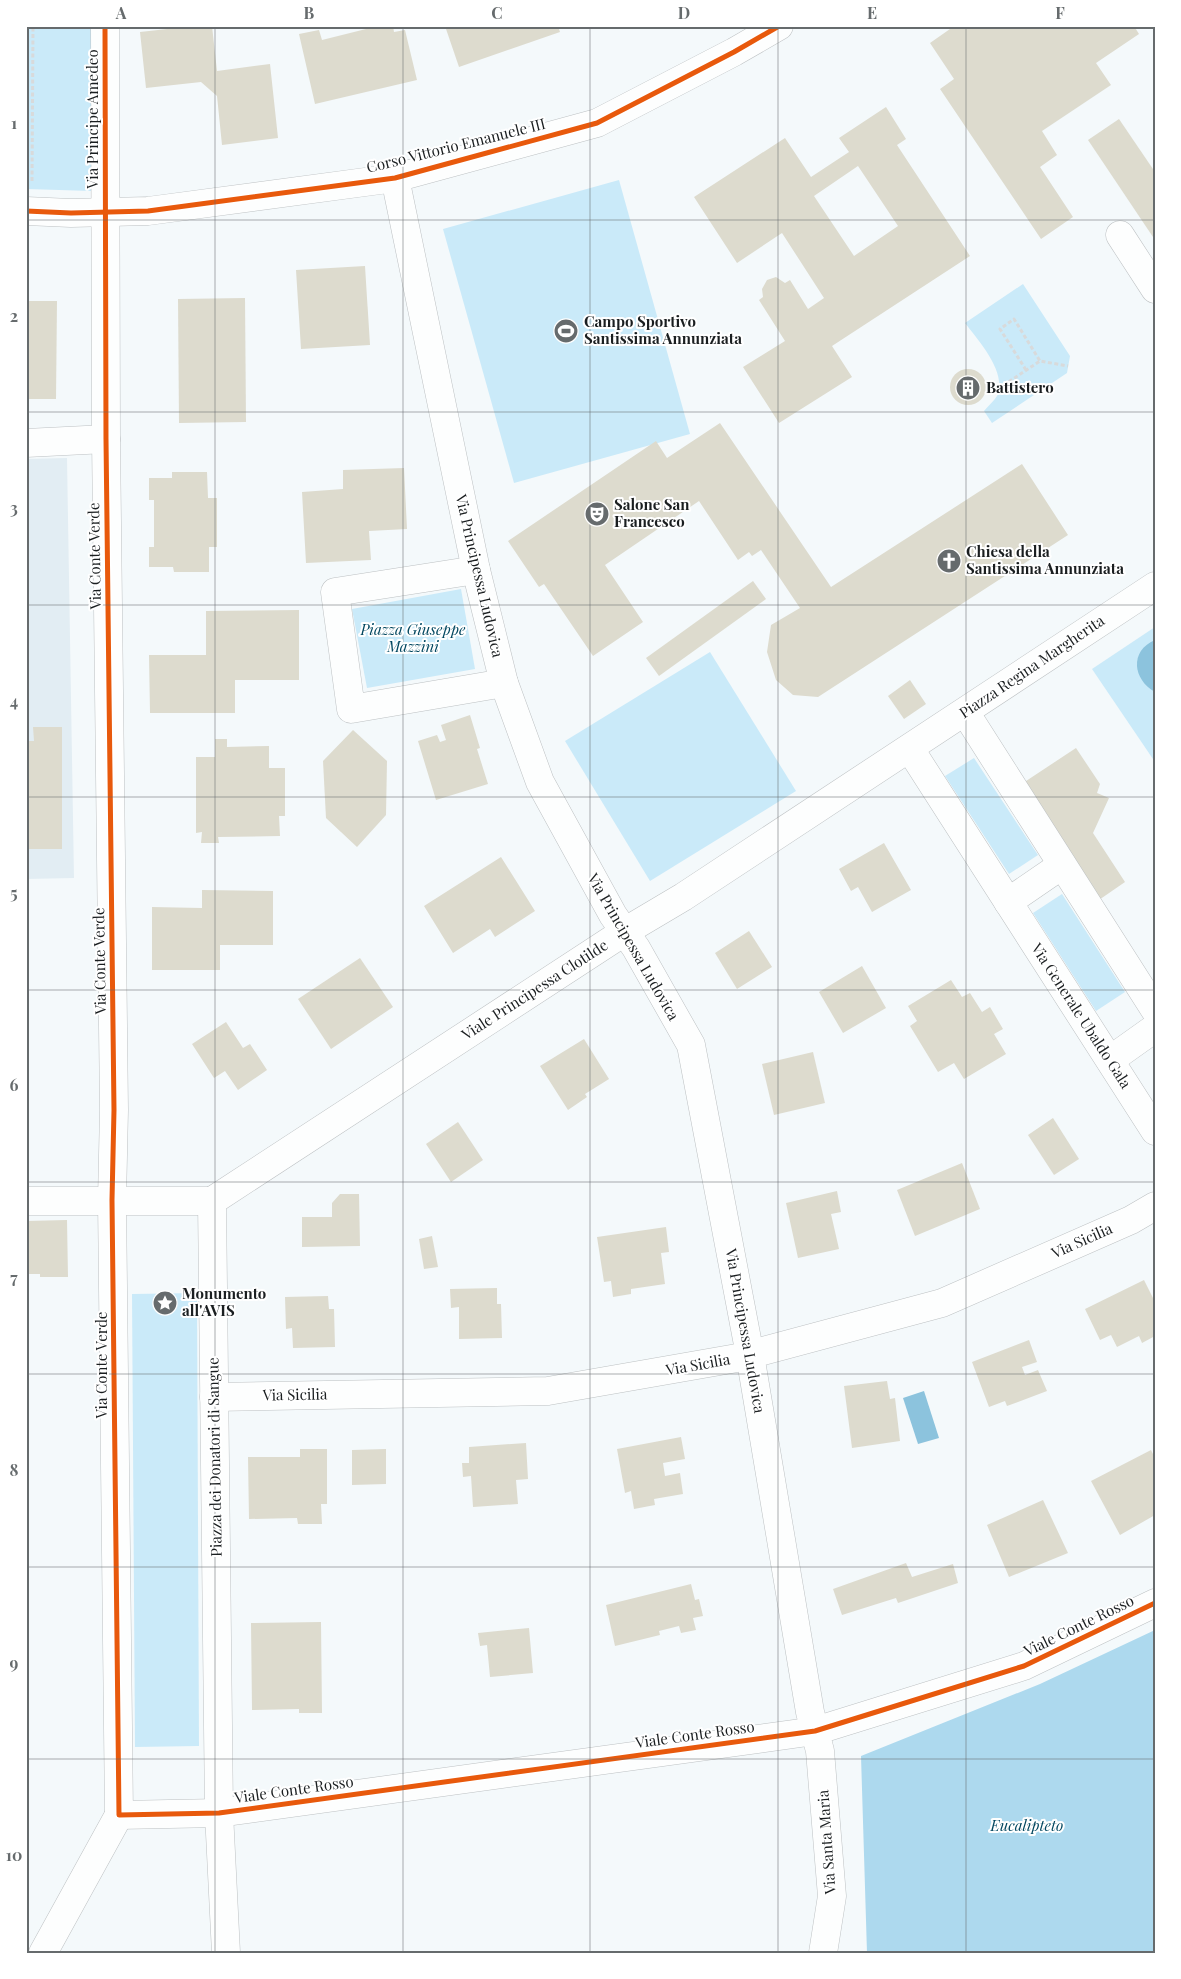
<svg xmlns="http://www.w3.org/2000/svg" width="1181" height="1979" font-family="'Playfair Display',serif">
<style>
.built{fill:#e2edf3}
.green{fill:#caeaf9}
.forest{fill:#add9ee}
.water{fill:#8cc3dd}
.building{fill:#dddbce;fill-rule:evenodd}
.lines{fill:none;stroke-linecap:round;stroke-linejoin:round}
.street-casing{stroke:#bdc1c3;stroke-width:29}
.secondary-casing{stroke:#bdc1c3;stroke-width:29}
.path{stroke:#d8dadb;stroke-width:3;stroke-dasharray:4 2.5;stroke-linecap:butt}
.street{stroke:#fdfefe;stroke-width:28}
.secondary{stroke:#fdfefe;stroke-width:28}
.cycleway-casing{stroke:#fff;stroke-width:8}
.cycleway{stroke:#e8590c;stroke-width:5}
.grid{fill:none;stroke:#666b6d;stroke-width:1;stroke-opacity:0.55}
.labels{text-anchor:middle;stroke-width:4;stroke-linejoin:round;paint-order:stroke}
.street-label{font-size:15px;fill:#1a1e20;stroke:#fff}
.poi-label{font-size:15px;font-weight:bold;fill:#1a1e20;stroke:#fff;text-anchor:start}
.park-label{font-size:15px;font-style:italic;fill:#01465f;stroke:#fff}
.neatline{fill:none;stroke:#666b6d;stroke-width:2}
.grid-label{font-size:16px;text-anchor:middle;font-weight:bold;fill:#666b6d}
</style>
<rect width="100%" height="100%" fill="#f4f9fb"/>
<!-- built -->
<path class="built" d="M 67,458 L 74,878 L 26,879 L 26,459 Z"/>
<!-- green -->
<g class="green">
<path d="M 26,26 L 92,26 L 92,191 L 26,189 Z"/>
<path d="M 619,180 L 690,434 L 514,483 L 443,229 Z"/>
<path d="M 1023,284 L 1070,356 L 1067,373 L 992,423 L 984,411 C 988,406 994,401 997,396 C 1008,373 978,340 965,323 Z"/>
<path d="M 461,589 L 475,669 L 367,688 L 352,609 Z"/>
<path d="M 1155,627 L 1155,762 L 1092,669 Z"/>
<path d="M 710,652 L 796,791 L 650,881 L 565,741 Z"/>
<path d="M 974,758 L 1038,855 L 1009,874 L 945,776 Z"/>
<path d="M 1062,894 L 1125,992 L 1096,1011 L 1033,913 Z"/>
<path d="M 197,1293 L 199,1746 L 135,1747 L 132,1294 Z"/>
</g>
<!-- forest -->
<path class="forest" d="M 1155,1630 L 1155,1953 L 867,1953 L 861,1756 L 1040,1684 Z"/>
<!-- water -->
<g class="water">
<path d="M 1155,640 L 1155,692 C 1133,680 1129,651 1155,640 Z"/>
<path d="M 924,1391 L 939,1438 L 918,1444 L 903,1398 Z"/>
</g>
<!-- building -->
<g class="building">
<path d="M 194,26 L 212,26 L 217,71 L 270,64 L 278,138 L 222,145 L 217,96 L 201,82 L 146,88 L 140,32 Z"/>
<path d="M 378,26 L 393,26 L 394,32 L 405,30 L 417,80 L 315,104 L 299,34 L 319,30 L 322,40 Z"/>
<path d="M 445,26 L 558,26 L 560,32 L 459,67 Z"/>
<path d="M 948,26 L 1134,26 L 1139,34 L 1096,63 L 1111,85 L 1042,131 L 1057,155 L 1040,167 L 1073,217 L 1041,239 L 940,89 L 954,79 L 930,43 L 950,29 Z"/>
<path d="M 886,107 L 906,139 L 897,145 L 970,256 L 832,346 L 852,377 L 779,423 L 743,367 L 785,341 L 759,300 L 763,297 L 762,289 L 767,280 L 776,277 L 785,283 L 790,280 L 808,309 L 824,298 L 782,233 L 737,263 L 694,197 L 785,138 L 811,177 L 849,152 L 839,138 ZM 858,166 L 898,226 L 854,256 L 814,196 Z"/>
<path d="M 1119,119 L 1155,172 L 1155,240 L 1088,140 Z"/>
<path d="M 365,266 L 370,345 L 301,349 L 296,270 Z"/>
<path d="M 245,298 L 246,422 L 179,423 L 178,299 Z"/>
<path d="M 26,301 L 57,301 L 56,399 L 26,399 Z"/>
<circle cx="968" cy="387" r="18"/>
<path d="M 720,423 L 831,587 L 1022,464 L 1068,535 L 818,697 L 793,695 L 776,680 L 767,652 L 771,625 L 800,608 L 761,550 L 752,556 L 749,552 L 738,560 L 699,501 L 605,565 L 643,622 L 593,656 L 544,584 L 539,587 L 508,541 L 656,441 L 667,458 Z"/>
<path d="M 404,468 L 407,529 L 369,531 L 371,560 L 306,563 L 302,492 L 343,489 L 343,470 Z"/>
<path d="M 172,472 L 207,472 L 208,498 L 217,498 L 217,547 L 209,547 L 209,572 L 174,572 L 173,567 L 149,567 L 149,547 L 154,547 L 154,500 L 149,500 L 149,478 L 172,478 Z"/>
<path d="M 753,581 L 766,599 L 659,676 L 646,658 Z"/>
<path d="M 299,610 L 299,680 L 235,680 L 235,713 L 150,713 L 149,655 L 206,655 L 206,611 Z"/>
<path d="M 910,680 L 926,704 L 904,719 L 888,696 Z"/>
<path d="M 470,715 L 480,748 L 477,749 L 488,784 L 436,800 L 418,741 L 437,735 L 440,742 L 446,740 L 441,725 Z"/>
<path d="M 33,727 L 62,727 L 62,849 L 26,849 L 26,741 L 34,741 Z"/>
<path d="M 353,730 L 387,761 L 386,815 L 357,847 L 326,818 L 323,761 Z"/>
<path d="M 215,739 L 227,739 L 227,747 L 269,746 L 269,768 L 285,768 L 285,816 L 279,816 L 280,836 L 218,837 L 219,843 L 201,843 L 202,832 L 196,833 L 196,757 L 215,757 Z"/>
<path d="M 1076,748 L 1100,784 L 1097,793 L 1109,798 L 1093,833 L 1125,882 L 1096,902 L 1020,785 Z"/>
<path d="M 884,843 L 911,890 L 872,912 L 858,887 L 851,891 L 839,869 Z"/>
<path d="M 501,857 L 535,911 L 495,937 L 490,929 L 453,953 L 424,906 Z"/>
<path d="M 202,890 L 273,891 L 273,945 L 220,945 L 220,970 L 152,970 L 152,907 L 202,908 Z"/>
<path d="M 749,931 L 772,967 L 737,989 L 715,953 Z"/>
<path d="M 360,958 L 393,1007 L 331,1049 L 298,999 Z"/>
<path d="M 862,966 L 886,1008 L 843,1033 L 819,992 Z"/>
<path d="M 951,980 L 962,997 L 970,993 L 982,1012 L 990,1007 L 1003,1029 L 994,1034 L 1006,1054 L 964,1079 L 954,1063 L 938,1072 L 910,1026 L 917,1021 L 908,1006 Z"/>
<path d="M 226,1022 L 243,1048 L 250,1044 L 267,1070 L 238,1090 L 225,1071 L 214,1078 L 192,1044 Z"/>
<path d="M 584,1039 L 609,1079 L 585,1094 L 587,1097 L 568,1110 L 540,1066 Z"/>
<path d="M 813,1052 L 825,1103 L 774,1115 L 762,1064 Z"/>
<path d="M 1053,1118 L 1079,1159 L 1054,1175 L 1028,1135 Z"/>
<path d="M 458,1122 L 483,1160 L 451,1182 L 426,1144 Z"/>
<path d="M 962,1163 L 980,1209 L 915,1236 L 897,1190 Z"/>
<path d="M 837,1191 L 841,1212 L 831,1214 L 839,1249 L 798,1258 L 786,1203 Z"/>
<path d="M 340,1194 L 359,1194 L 360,1246 L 302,1247 L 302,1217 L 332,1217 L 332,1203 Z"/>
<path d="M 67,1220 L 68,1277 L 40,1277 L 40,1274 L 26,1274 L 26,1221 Z"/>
<path d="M 666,1227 L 669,1252 L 661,1253 L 665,1284 L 631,1289 L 631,1294 L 613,1297 L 611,1281 L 604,1282 L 597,1237 Z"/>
<path d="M 432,1236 L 438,1267 L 424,1269 L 419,1239 Z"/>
<path d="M 1144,1280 L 1155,1302 L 1155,1336 L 1142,1343 L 1139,1336 L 1117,1347 L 1111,1335 L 1100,1340 L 1085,1309 Z"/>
<path d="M 497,1288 L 497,1304 L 501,1304 L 502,1338 L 459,1339 L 459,1307 L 451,1308 L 450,1289 Z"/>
<path d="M 328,1296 L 329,1309 L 334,1309 L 335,1347 L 293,1348 L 292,1328 L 286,1329 L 285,1297 Z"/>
<path d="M 1029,1340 L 1037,1362 L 1022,1367 L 1025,1375 L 1038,1370 L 1047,1391 L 1007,1406 L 1005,1401 L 989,1407 L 972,1362 Z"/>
<path d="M 887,1381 L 890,1399 L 895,1398 L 900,1441 L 852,1448 L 844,1386 Z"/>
<path d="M 681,1437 L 685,1459 L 663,1463 L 665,1476 L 680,1473 L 683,1494 L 654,1499 L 655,1505 L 634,1509 L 631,1491 L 625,1493 L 617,1449 Z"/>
<path d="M 526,1443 L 528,1479 L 516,1480 L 518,1504 L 473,1507 L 471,1476 L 463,1477 L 462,1463 L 469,1463 L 469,1447 Z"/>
<path d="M 300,1449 L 327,1449 L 327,1504 L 321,1504 L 322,1524 L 298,1524 L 297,1518 L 249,1519 L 248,1457 L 300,1457 Z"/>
<path d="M 386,1449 L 386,1484 L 352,1485 L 352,1450 Z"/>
<path d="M 1151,1450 L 1155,1458 L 1155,1515 L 1120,1535 L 1091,1481 Z"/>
<path d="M 1043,1500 L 1068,1553 L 1009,1577 L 987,1525 Z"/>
<path d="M 906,1563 L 912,1577 L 953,1564 L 958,1583 L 898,1603 L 896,1598 L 842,1615 L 833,1589 Z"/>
<path d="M 691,1584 L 695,1600 L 699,1599 L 703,1616 L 693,1618 L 696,1630 L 681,1633 L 679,1626 L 659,1631 L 660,1635 L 615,1646 L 606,1605 Z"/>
<path d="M 321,1622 L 322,1713 L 299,1713 L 299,1709 L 252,1710 L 251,1623 Z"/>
<path d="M 529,1628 L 533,1673 L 490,1677 L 487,1645 L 480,1646 L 478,1633 Z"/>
</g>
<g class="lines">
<defs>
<g id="street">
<path d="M 105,26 L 106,439 L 114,1110 L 112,1200 L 119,1815 L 219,1813 L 815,1731 L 1024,1666 L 1155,1603"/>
<path d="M 395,178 L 476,570 L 504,683 L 540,782 L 613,915 L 636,948 L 691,1045 L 750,1355 L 810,1712 L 820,1751 L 832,1896 L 823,1953"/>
<path d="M 1120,235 L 1155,289"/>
<path d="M 26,443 L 106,439"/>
<path d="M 476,570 L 335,592 L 351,709 L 504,683"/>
<path d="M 965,712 L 1155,1010"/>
<path d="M 910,749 L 1155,1131"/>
<path d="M 1008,902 L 1062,865"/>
<path d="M 1110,1060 L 1155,1028"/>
<path d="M 26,1201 L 212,1201"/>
<path d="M 212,1201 L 624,932 L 683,897 L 1155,586"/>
<path d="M 212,1201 L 219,1813 L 226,1953"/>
<path d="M 214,1397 L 548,1391 L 737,1358 L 942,1303 L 1131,1220 L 1155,1206"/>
<path d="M 43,1953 L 119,1815"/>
</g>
<path id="secondary" d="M 26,211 L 71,213 L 148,211 L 395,178 L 597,123 L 734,52 L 779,26"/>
</defs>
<!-- street casing -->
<use href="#street" class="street-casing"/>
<!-- secondary casing -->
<use href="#secondary" class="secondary-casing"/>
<!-- path -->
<g class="path">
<path d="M 32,181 L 33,26"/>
<path d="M 1026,370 L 1000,329 L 1014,319 L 1040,361"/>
<path d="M 998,389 L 1040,361 L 1068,366"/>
</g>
<!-- street -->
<use href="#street" class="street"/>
<!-- secondary -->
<use href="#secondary" class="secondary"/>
<defs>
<g id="cycleway">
<path d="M 105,26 L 106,439 L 114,1110 L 112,1200 L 119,1815 L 219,1813 L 815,1731 L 1024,1666 L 1155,1603"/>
<path d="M 26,211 L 71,213 L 148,211 L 395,178 L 597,123 L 734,52 L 779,26"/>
</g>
</defs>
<!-- cycleway casing -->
<use href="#cycleway" class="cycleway-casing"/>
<!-- cycleway -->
<use href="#cycleway" class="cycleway"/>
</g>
<!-- grid -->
<path class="grid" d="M 215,26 L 215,1953M 403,26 L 403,1953M 590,26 L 590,1953M 778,26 L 778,1953M 966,26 L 966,1953M 26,220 L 1155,220M 26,412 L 1155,412M 26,605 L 1155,605M 26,797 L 1155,797M 26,990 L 1155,990M 26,1182 L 1155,1182M 26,1374 L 1155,1374M 26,1567 L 1155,1567M 26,1759 L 1155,1759"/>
<!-- icons -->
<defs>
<symbol id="stadium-disc" viewBox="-11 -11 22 22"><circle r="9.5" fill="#666b6d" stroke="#fff"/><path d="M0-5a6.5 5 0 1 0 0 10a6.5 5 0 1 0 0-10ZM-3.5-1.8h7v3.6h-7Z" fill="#fff"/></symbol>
<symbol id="building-disc" viewBox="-11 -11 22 22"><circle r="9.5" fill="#666b6d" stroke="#fff"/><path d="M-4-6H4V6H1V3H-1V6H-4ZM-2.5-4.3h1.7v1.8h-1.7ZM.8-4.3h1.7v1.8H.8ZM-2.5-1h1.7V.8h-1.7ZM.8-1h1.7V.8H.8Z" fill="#fff"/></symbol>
<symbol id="theatre-disc" viewBox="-11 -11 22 22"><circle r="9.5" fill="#666b6d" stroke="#fff"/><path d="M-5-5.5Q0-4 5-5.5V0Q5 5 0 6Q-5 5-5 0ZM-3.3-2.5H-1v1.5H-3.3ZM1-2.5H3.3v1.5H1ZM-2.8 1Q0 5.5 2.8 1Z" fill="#fff"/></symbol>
<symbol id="church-disc" viewBox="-11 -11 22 22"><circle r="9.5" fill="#666b6d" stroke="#fff"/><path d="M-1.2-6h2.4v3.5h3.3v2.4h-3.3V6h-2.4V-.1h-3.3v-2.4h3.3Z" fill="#fff"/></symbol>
<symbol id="sight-disc" viewBox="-11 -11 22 22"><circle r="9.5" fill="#666b6d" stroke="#fff"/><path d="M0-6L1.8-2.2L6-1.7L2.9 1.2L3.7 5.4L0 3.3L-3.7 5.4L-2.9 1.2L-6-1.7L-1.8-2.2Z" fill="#fff"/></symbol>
</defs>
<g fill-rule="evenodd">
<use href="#stadium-disc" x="552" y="317" width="28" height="28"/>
<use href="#building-disc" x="954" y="374" width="28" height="28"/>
<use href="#theatre-disc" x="583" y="500" width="28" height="28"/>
<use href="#church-disc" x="935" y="547" width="28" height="28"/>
<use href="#sight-disc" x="151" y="1289" width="28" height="28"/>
</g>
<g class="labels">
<!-- street labels -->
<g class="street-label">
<text transform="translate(93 119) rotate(-90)" y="5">Via Principe Amedeo</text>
<text transform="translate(456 146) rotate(-14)" y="5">Corso Vittorio Emanuele III</text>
<text transform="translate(95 556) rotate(-91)" y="5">Via Conte Verde</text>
<text transform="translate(479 576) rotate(77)" y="5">Via Principessa Ludovica</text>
<text transform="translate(1032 667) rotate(-34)" y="5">Piazza Regina Margherita</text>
<text transform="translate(633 947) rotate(60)" y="5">Via Principessa Ludovica</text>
<text transform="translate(100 961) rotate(-91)" y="5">Via Conte Verde</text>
<text transform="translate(535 990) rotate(-33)" y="5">Viale Principessa Clotilde</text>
<text transform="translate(1081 1016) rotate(57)" y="5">Via Generale Ubaldo Gala</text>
<text transform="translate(1082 1241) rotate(-24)" y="5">Via Sicilia</text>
<text transform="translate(745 1331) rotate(80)" y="5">Via Principessa Ludovica</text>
<text transform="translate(102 1365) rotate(-90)" y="5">Via Conte Verde</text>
<text transform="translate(698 1365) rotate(-10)" y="5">Via Sicilia</text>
<text transform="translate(295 1395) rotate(-1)" y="5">Via Sicilia</text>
<text transform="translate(215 1457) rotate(-91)" y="5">Piazza dei Donatori di Sangue</text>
<text transform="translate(1079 1626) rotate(-26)" y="5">Viale Conte Rosso</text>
<text transform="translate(695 1735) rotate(-8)" y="5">Viale Conte Rosso</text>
<text transform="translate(294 1790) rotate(-8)" y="5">Viale Conte Rosso</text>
<text transform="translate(827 1842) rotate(-94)" y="5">Via Santa Maria</text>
</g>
<!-- poi labels -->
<g class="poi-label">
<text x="584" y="327">Campo Sportivo<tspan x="584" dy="17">Santissima Annunziata</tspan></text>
<text x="986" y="393">Battistero</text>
<text x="614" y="510">Salone San<tspan x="614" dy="17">Francesco</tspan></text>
<text x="966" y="557">Chiesa della<tspan x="966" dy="17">Santissima Annunziata</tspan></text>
<text x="182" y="1299">Monumento<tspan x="182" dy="17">all'AVIS</tspan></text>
</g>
<!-- park labels -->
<g class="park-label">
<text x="413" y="635">Piazza Giuseppe<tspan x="413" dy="17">Mazzini</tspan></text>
<text x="1027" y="1831">Eucalipteto</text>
</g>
</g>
<!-- border -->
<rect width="1181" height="1979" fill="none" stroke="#ffffff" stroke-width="55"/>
<rect x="28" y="28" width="1126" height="1924" class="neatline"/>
<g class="grid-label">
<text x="121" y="19">A</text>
<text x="309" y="19">B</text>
<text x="497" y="19">C</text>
<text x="684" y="19">D</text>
<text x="872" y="19">E</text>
<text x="1060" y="19">F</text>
<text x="14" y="129">1</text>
<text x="14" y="322">2</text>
<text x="14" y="514">3</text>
<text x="14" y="707">4</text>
<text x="14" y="899">5</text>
<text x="14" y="1091">6</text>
<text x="14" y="1284">7</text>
<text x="14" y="1476">8</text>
<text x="14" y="1669">9</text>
<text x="14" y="1861">10</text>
</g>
</svg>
